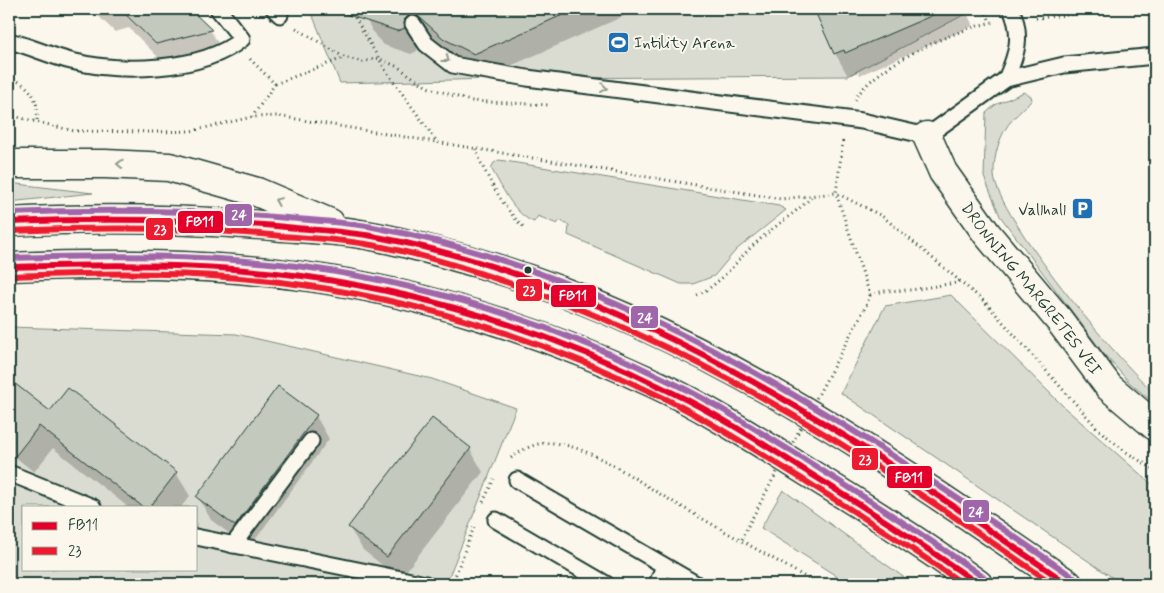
<svg xmlns="http://www.w3.org/2000/svg" width="1164" height="593" font-family="Mynerve,sans-serif">
<style>
.green{fill:#dbdcd1;stroke:#7d8c82;fill-rule:evenodd}
.shadow{fill:#0003}
.building{fill:#c4c9be;stroke:#1f3d34}
.lines{fill:none;stroke-linecap:round;stroke-linejoin:round}
.service-casing{stroke:#1f3d34;stroke-width:19}
.minor-casing{stroke:#1f3d34;stroke-width:31}
.trunk-casing{stroke:#1f3d34;stroke-width:31}
.path{stroke:#1f3d34;stroke-width:3;stroke-dasharray:1 4;stroke-linecap:butt}
.service{stroke:#fbf7ec;stroke-width:15}
.minor{stroke:#fbf7ec;stroke-width:28}
.trunk{stroke:#fbf7ec;stroke-width:28}
.path-bridge{stroke:#1f3d34;stroke-width:3;stroke-dasharray:1 4;stroke-linecap:butt}
.bus-1-casing{stroke:#fbf7ec;stroke-width:10}
.bus-2-casing{stroke:#fbf7ec;stroke-width:10}
.bus-3-casing{stroke:#fbf7ec;stroke-width:10}
.bus-1{stroke:#e4002b;stroke-width:6}
.bus-2{stroke:#ed1b2f;stroke-width:6}
.bus-3{stroke:#a066aa;stroke-width:6}
.oneway{stroke:#8d9a90}
.bus-dot{fill:#1f3d34;stroke:#fbf7ec;stroke-width:2}
.labels{text-anchor:middle;stroke-width:4;stroke-linejoin:round;paint-order:stroke}
.poi-label{font-size:16px;fill:#1f3d34;stroke:#fbf7ec;text-anchor:start}
.street-label{font-size:16px;fill:#1f3d34;stroke:#fbf7ec}
.line-badge{stroke:#fbf7ec;stroke-width:2}
.badge-label{font-size:14px;text-anchor:middle;font-weight:bold;fill:#fff}
</style>
<rect width="100%" height="100%" fill="#fbf7ec"/>
<filter id="ink" filterUnits="userSpaceOnUse"><feTurbulence type="fractalNoise" baseFrequency=".02" numOctaves="2"/><feDisplacementMap in="SourceGraphic" scale="10" xChannelSelector="R" yChannelSelector="G"/><feConvolveMatrix kernelMatrix="1 2 1 2 8 2 1 2 1" color-interpolation-filters="sRGB"/></filter>
<g filter="url(#ink)">
<!-- green -->
<g class="green">
<path d="M 310,9 L 975,9 L 848,76 L 527,78 L 340,83 Z"/>
<path d="M 1024,92 L 1031,96 L 1032,100 C 1026,107 1019,112 1013,119 C 1000,132 993,157 994,175 C 996,215 1121,365 1155,393 L 1155,404 L 1130,383 L 1104,354 L 1000,216 L 984,177 L 986,113 L 995,105 Z"/>
<path d="M 499,160 L 779,206 L 786,210 L 736,250 L 714,276 L 693,284 L 681,284 L 568,235 L 569,226 L 560,220 L 557,224 L 538,216 L 534,222 C 514,215 501,185 491,168 L 494,163 Z"/>
<path d="M 9,183 L 17,184 L 93,193 L 9,202 Z"/>
<path d="M 951,295 L 1066,409 L 1155,487 L 1155,584 L 1122,584 L 841,393 L 885,306 Z"/>
<path d="M 9,327 L 236,334 L 432,379 L 516,408 L 446,584 L 9,584 ZM 24,507 L 196,507 L 196,569 L 24,569 Z"/>
<path d="M 783,490 L 913,584 L 849,584 L 761,528 Z"/>
</g>
<!-- shadow -->
<g class="shadow">
<path d="M 91,9 L 188,9 L 211,31 L 227,59 L 173,72 L 129,28 L 115,32 Z"/>
<path d="M 360,9 L 640,9 L 488,76 L 458,61 L 431,38 L 417,44 L 417,51 L 411,54 L 384,45 L 376,37 Z"/>
<path d="M 815,9 L 965,9 L 973,26 L 860,75 L 858,72 L 848,76 L 835,53 Z"/>
<path d="M 9,381 L 51,413 L 176,473 L 190,496 L 181,507 L 128,507 L 53,448 L 34,472 L 9,452 Z"/>
<path d="M 316,416 L 329,439 L 249,548 L 211,520 L 198,497 Z"/>
<path d="M 470,449 L 483,472 L 400,579 L 363,550 L 349,527 Z"/>
</g>
<!-- building -->
<g class="building">
<path d="M 120,9 L 190,9 L 212,30 L 156,44 Z"/>
<path d="M 343,9 L 576,9 L 474,54 L 444,39 L 417,15 L 408,16 L 404,20 L 405,28 L 397,31 L 342,13 Z"/>
<path d="M 814,9 L 947,9 L 845,53 L 844,50 L 834,54 Z"/>
<path d="M 9,379 L 50,411 L 68,388 L 177,472 L 150,507 L 143,507 L 39,426 L 9,464 Z"/>
<path d="M 278,386 L 317,415 L 235,526 L 196,497 Z"/>
<path d="M 432,418 L 471,448 L 387,557 L 348,527 Z"/>
</g>
<g class="lines">
<defs>
<g id="service">
<path d="M 274,9 L 280,15"/>
<path d="M 413,24 L 426,44 L 453,65 L 527,78 L 862,121 L 927,136 L 1006,79 L 1064,65 L 1155,56"/>
<path d="M 9,41 C 30,46 50,56 71,61 C 119,73 202,72 242,39 L 218,9"/>
<path d="M 1006,79 C 1017,54 1023,35 1011,9"/>
<path d="M 9,473 L 93,507"/>
<path d="M 517,480 L 696,584"/>
<path d="M 496,520 L 606,584"/>
<path d="M 196,537 L 426,584"/>
<path d="M 233,545 L 311,441"/>
<path d="M 657,584 L 664,566"/>
</g>
<g id="minor">
<path id="s1" d="M 927,136 L 943,172 L 987,234 L 1059,320 L 1109,387 L 1155,426"/>
</g>
<g id="trunk">
<path d="M 9,164 L 105,164 L 169,167 L 257,192 L 330,223"/>
<path d="M 9,222 C 98,217 185,219 274,226 C 301,229 328,229 354,233 C 396,239 438,252 478,263 C 696,327 882,456 1068,584"/>
<path d="M 9,267 C 107,263 205,263 302,276 C 421,292 544,332 653,383 C 703,406 751,437 798,466 C 859,504 920,542 978,584"/>
</g>
</defs>
<!-- service casing -->
<use href="#service" class="service-casing"/>
<!-- minor casing -->
<use href="#minor" class="minor-casing"/>
<!-- trunk casing -->
<use href="#trunk" class="trunk-casing"/>
<!-- path -->
<g class="path">
<path d="M 350,9 L 386,71 L 438,143"/>
<path d="M 984,9 L 989,19"/>
<path d="M 1036,18 L 1125,9"/>
<path d="M 296,28 L 344,57 L 363,62 L 378,58 L 398,67 L 427,87 L 470,101 L 549,105"/>
<path d="M 250,59 L 275,84 L 252,117"/>
<path d="M 9,77 C 31,86 39,98 37,121"/>
<path d="M 275,84 L 343,58"/>
<path d="M 855,100 C 872,66 957,29 993,22"/>
<path d="M 9,115 L 74,131 L 157,132 L 191,131 L 252,117 L 278,116 L 781,199 L 836,193 L 882,216 L 985,302 L 1099,430 L 1126,452 L 1155,470"/>
<path d="M 843,141 L 836,193 L 870,295 L 867,304 L 847,341"/>
<path d="M 476,149 C 482,170 507,214 524,227"/>
<path d="M 697,295 C 722,284 737,259 758,241 C 775,226 795,213 812,197"/>
<path d="M 870,295 L 884,291 L 911,290 L 955,283 L 961,280"/>
<path d="M 511,458 C 525,447 541,440 560,444 C 593,450 626,473 655,491 C 708,523 763,552 817,584"/>
<path d="M 483,502 L 494,479"/>
<path d="M 9,509 L 15,499"/>
<path d="M 742,539 L 748,526"/>
<path d="M 452,584 L 475,524"/>
</g>
<!-- service -->
<use href="#service" class="service"/>
<!-- minor -->
<use href="#minor" class="minor"/>
<!-- trunk -->
<use href="#trunk" class="trunk"/>
<!-- path-bridge -->
<path class="path-bridge" d="M 748,526 L 847,341"/>
<defs>
<g id="bus-1">
<path d="M 9,222 C 101,218 193,219 286,227 C 314,230 343,231 372,236 C 631,284 854,437 1068,584"/>
<path d="M 9,267 C 107,264 205,263 302,276 C 430,294 556,334 671,392 C 717,414 760,442 803,469 C 862,506 921,543 978,584"/>
</g>
<g id="bus-2">
<path d="M 9,231 C 100,227 191,227 282,236 C 310,238 338,239 366,244 C 415,252 462,267 509,283 C 708,349 881,466 1053,584"/>
<path d="M 9,276 C 107,272 206,271 303,285 C 429,303 552,343 666,399 C 712,422 755,450 799,477 C 855,512 910,546 963,584"/>
</g>
<g id="bus-3">
<path d="M 9,213 C 102,209 194,210 287,218 C 316,221 344,222 373,227 C 634,276 858,429 1073,577"/>
<path d="M 9,258 C 107,255 206,254 304,267 C 432,285 559,326 675,384 C 720,406 763,434 807,461 C 866,498 926,536 983,577"/>
</g>
</defs>
<!-- bus-1 casing -->
<use href="#bus-1" class="bus-1-casing"/>
<!-- bus-2 casing -->
<use href="#bus-2" class="bus-2-casing"/>
<!-- bus-3 casing -->
<use href="#bus-3" class="bus-3-casing"/>
<!-- bus-1 -->
<use href="#bus-1" class="bus-1"/>
<!-- bus-2 -->
<use href="#bus-2" class="bus-2"/>
<!-- bus-3 -->
<use href="#bus-3" class="bus-3"/>
</g>
<!-- one-way arrows -->
<defs><path id="oneway-chevron" d="M-2-3.5L2.5 0L-2 3.5" fill="none" stroke-width="1.6" stroke-linecap="round" stroke-linejoin="round" transform="scale(1.25)"/></defs>
<g class="oneway">
<use href="#oneway-chevron" transform="translate(446 59) rotate(38)"/>
<use href="#oneway-chevron" transform="translate(604 88) rotate(7)"/>
<use href="#oneway-chevron" transform="translate(120 164) rotate(-177)"/>
<use href="#oneway-chevron" transform="translate(278 201) rotate(-158)"/>
</g>
</g>
<!-- icons -->
<defs>
<symbol id="stadium-square" viewBox="-11 -11 22 22"><rect x="-9" y="-9" width="18" height="18" rx="4" fill="#1f6fb2" stroke="#fbf7ec"/><path d="M0-5a6.5 5 0 1 0 0 10a6.5 5 0 1 0 0-10ZM-3.5-1.8h7v3.6h-7Z" fill="#fff"/></symbol>
<symbol id="parking-square" viewBox="-11 -11 22 22"><rect x="-9" y="-9" width="18" height="18" rx="4" fill="#1f6fb2" stroke="#fbf7ec"/><path d="M-3.5-5.5H1a3.5 3.5 0 0 1 0 7H-1V5.5H-3.5ZM-1-3.4V-.6H.8a1.4 1.4 0 0 0 0-2.8Z" fill="#fff"/></symbol>
</defs>
<g fill-rule="evenodd">
<use href="#stadium-square" x="606" y="30" width="25" height="25"/>
<use href="#parking-square" x="1070" y="196" width="25" height="25"/>
</g>
<!-- markers -->
<circle class="bus-dot" cx="528" cy="270" r="4.5"/>
<g class="labels">
<!-- poi labels -->
<g class="poi-label">
<text x="634" y="48">Intility Arena</text>
<text x="1066" y="215" text-anchor="end">Vallhall</text>
</g>
<!-- street labels -->
<g class="street-label">
<text dy="6" stroke="none"><textPath href="#s1" startOffset="186">DRONNING MARGRETES VEI</textPath></text>
</g>
</g>
<g class="line-badge">
<rect x="224" y="203" width="29" height="24" rx="5" fill="#a066aa"/>
<rect x="177" y="210" width="47" height="24" rx="5" fill="#e4002b"/>
<rect x="145" y="217" width="29" height="24" rx="5" fill="#ed1b2f"/>
<rect x="515" y="278" width="28" height="24" rx="5" fill="#ed1b2f"/>
<rect x="550" y="284" width="47" height="24" rx="5" fill="#e4002b"/>
<rect x="630" y="305" width="29" height="24" rx="5" fill="#a066aa"/>
<rect x="851" y="447" width="28" height="24" rx="5" fill="#ed1b2f"/>
<rect x="886" y="465" width="47" height="24" rx="5" fill="#e4002b"/>
<rect x="962" y="499" width="28" height="24" rx="5" fill="#a066aa"/>
</g>
<g class="badge-label">
<text x="239" y="219">24</text>
<text x="200" y="226">FB11</text>
<text x="160" y="234">23</text>
<text x="529" y="295">23</text>
<text x="573" y="300">FB11</text>
<text x="645" y="322">24</text>
<text x="865" y="464">23</text>
<text x="909" y="482">FB11</text>
<text x="976" y="516">24</text>
</g>
<!-- margin -->
<rect width="1164" height="593" fill="none" stroke="#fbf7ec" stroke-width="30"/>
<rect x="15" y="15" width="1134" height="563" fill="none" stroke="#1f3d34" stroke-width="2" filter="url(#ink)"/>
<!-- legend -->
<rect x="22" y="506" width="175" height="65" fill="#fbf7ec" stroke="#a3ada2"/>
<rect x="32" y="522" width="25" height="8" fill="#e4002b" stroke="#a3ada2"/>
<text x="68" y="530" font-size="15" fill="#1f3d34">FB11</text>
<rect x="32" y="547" width="25" height="8" fill="#ed1b2f" stroke="#a3ada2"/>
<text x="68" y="556" font-size="15" fill="#1f3d34">23</text>
</svg>
